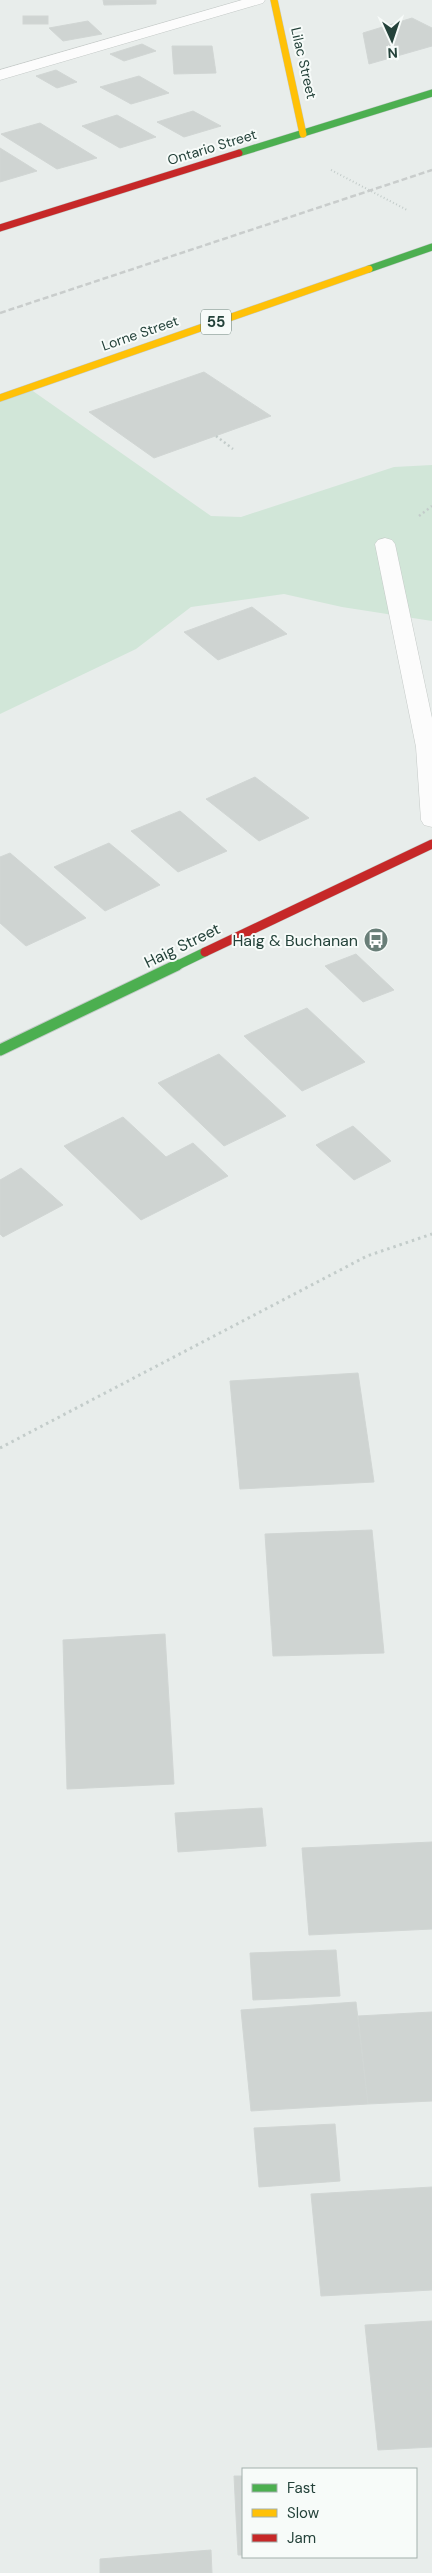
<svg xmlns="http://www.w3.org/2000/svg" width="432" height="2573" font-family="'DM Sans',sans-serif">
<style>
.green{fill:#d1e6d8}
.building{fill:#cfd4d2;stroke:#d1d6d4}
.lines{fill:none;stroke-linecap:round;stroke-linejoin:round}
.lane-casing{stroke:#c5cac8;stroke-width:1}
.fast-far2-casing{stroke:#c3cbc8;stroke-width:8}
.fast-far1-casing{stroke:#c3cbc8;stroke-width:10}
.fast-casing{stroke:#c3cbc8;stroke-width:13}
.slow-casing{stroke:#c3cbc8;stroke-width:8}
.jam-far1-casing{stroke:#c3cbc8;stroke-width:8}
.jam-casing{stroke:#c3cbc8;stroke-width:10}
.path-far2{stroke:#c3ccca;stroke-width:2;stroke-dasharray:1 2.5;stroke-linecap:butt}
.path-far1{stroke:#c3ccca;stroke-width:2.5;stroke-dasharray:2 3;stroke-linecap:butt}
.path{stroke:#c3ccca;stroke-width:3;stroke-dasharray:2.5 4;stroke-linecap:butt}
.lane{fill:#fcfcfc;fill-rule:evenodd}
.fast-far2{stroke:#4caf50;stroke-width:7}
.fast-far1{stroke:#4caf50;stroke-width:9}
.fast{stroke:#4caf50;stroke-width:11}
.slow{stroke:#ffc107;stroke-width:7}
.jam-far1{stroke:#c62828;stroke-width:7}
.jam{stroke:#c62828;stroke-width:9}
.rail{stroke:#c9cdcc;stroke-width:2.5;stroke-dasharray:6 3;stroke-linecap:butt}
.labels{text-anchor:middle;stroke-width:4;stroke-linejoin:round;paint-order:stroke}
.far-street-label{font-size:14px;fill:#24423a;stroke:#f7fbf9}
.shield{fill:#f7fbf9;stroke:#637a73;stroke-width:1}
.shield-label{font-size:15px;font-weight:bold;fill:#24423a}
.poi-label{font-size:16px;fill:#24423a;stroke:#f7fbf9;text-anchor:end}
.street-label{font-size:16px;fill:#24423a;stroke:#f7fbf9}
</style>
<rect width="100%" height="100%" fill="#e8edeb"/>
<!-- green -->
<path class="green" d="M 30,389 L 211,516 L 241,517 L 394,467 L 432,465 L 432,621 L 342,607 L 284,594 L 191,607 L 136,649 L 0,714 L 0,400 Z"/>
<!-- building -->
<g class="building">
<path d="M 103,0 L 156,0 L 156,4 L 104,5 Z"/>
<rect x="23" y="16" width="25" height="8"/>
<path d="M 412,18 L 432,28 L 432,46 L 369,64 L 363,33 Z"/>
<path d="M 88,21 L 102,34 L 63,41 L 49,28 Z"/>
<path d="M 142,44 L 156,51 L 124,61 L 110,54 Z"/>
<path d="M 172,46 L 212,46 L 216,73 L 174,74 Z"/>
<path d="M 56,70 L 77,82 L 57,88 L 36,76 Z"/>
<path d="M 139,76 L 169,93 L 131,104 L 100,87 Z"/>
<path d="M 193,111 L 221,126 L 184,137 L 157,122 Z"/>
<path d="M 117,115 L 156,137 L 120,148 L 82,126 Z"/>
<path d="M 40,123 L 97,158 L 57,169 L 1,134 Z"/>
<path d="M 0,148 L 37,171 L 0,182 Z"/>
<path d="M 204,372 L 271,416 L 154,458 L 89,412 Z"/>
<path d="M 252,607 L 287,634 L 218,660 L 184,632 Z"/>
<path d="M 255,777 L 309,818 L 259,841 L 206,799 Z"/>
<path d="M 180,811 L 227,851 L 178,872 L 131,831 Z"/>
<path d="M 109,843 L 160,885 L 105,911 L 54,867 Z"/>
<path d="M 10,853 L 86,918 L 26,946 L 0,923 L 0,857 Z"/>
<path d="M 356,954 L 394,990 L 363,1002 L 325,966 Z"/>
<path d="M 307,1008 L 365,1062 L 302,1091 L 244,1036 Z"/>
<path d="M 219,1054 L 286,1116 L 224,1146 L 158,1083 Z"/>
<path d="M 123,1117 L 166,1157 L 193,1143 L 228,1176 L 141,1220 L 64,1146 Z"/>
<path d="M 353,1126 L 391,1161 L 354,1180 L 316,1145 Z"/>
<path d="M 21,1168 L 63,1205 L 3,1237 L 0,1234 L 0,1180 Z"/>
<path d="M 358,1373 L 374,1482 L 240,1489 L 230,1381 Z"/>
<path d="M 372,1530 L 384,1653 L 273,1656 L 265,1534 Z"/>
<path d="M 165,1634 L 174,1784 L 67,1789 L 63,1640 Z"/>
<path d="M 262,1808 L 266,1846 L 178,1852 L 175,1813 Z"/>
<path d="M 432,1842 L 432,1929 L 309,1935 L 302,1848 Z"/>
<path d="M 336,1950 L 340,1996 L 253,2000 L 250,1953 Z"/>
<path d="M 356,2002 L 368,2104 L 251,2111 L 241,2010 Z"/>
<path d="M 432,2012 L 432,2101 L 368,2104 L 358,2016 Z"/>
<path d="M 335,2124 L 340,2181 L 259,2187 L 254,2128 Z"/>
<path d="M 432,2187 L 432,2290 L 321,2296 L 311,2194 Z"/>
<path d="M 432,2321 L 432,2447 L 378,2450 L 365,2325 Z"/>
<path d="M 234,2476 L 243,2476 L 243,2555 L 238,2555 Z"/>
<path d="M 211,2550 L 212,2573 L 100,2573 L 100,2559 Z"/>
</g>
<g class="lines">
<defs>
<g id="lane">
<path d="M 242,0 L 265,0 L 263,3 L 0,80 L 0,70 Z"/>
<path d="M 385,538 L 392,540 L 395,544 L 432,718 L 432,827 L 424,825 L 421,820 L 416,747 L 375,544 L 378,540 Z"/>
</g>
<g id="fast-far2">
<path d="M 239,153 L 432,93"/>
<path d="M 369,269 L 432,247"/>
</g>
<path id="fast-far1" d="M 174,967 L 205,952"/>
<path id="fast" d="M 0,1050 L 177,965"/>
<g id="slow">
<path d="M 274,0 L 303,134"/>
<path d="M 0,398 L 369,269"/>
</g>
<path id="jam-far1" d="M 0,228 L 239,153"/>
<path id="jam" d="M 205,952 L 432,844"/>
</defs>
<!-- lane casing -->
<use href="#lane" class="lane-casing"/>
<!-- fast-far2 casing -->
<use href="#fast-far2" class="fast-far2-casing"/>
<!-- fast-far1 casing -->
<use href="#fast-far1" class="fast-far1-casing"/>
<!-- fast casing -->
<use href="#fast" class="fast-casing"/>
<!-- slow casing -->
<use href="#slow" class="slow-casing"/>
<!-- jam-far1 casing -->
<use href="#jam-far1" class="jam-far1-casing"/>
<!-- jam casing -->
<use href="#jam" class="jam-casing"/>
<!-- path-far2 -->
<path class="path-far2" d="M 331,170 L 407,210"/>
<!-- path-far1 -->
<g class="path-far1">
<path d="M 216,436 L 233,449"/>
<path d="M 419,516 L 432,506"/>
</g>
<!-- path -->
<path class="path" d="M 0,1448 L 367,1256 L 432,1234"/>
<!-- lane -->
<use href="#lane" class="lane"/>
<!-- fast-far2 -->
<use href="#fast-far2" class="fast-far2"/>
<!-- fast-far1 -->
<use href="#fast-far1" class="fast-far1"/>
<!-- fast -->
<use href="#fast" class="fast"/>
<!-- slow -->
<use href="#slow" class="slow"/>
<!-- jam-far1 -->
<use href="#jam-far1" class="jam-far1"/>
<!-- jam -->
<use href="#jam" class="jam"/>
<!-- rail -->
<path class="rail" d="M 0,313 L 432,170"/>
</g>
<!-- icons -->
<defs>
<symbol id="bus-disc" viewBox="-11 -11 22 22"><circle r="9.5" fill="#697e78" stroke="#f7fbf9"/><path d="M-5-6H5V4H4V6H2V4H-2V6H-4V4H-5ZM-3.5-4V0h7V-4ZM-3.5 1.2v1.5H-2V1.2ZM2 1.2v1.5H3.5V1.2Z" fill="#fff"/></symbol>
</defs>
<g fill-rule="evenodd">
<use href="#bus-disc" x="362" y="926" width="28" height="28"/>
</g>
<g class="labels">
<!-- far-street labels -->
<g class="far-street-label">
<text transform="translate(304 63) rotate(77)" y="5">Lilac Street</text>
<text transform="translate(212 147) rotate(-17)" y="5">Ontario Street</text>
<text transform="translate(140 333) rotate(-19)" y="5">Lorne Street</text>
</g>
<!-- shield labels -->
<rect class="shield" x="201" y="309.5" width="30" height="25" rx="4"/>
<g class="shield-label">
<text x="216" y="327">55</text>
</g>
<!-- poi labels -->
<g class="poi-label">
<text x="358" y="946">Haig &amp; Buchanan</text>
</g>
<!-- street labels -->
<g class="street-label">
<text transform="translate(182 945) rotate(-26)" y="6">Haig Street</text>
</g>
</g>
<!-- legend -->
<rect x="242" y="2468" width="175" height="90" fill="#f7fbf9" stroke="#a3b1ad"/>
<rect x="252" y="2484" width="25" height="8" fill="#4caf50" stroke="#a3b1ad"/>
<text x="287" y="2493" font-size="15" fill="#24423a">Fast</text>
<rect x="252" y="2509" width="25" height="8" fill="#ffc107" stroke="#a3b1ad"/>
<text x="287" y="2518" font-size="15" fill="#24423a">Slow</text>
<rect x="252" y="2534" width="25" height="8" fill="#c62828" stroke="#a3b1ad"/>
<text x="287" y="2543" font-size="15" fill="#24423a">Jam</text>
<!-- north arrow -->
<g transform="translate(392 40) rotate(177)" stroke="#f7fbf9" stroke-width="4" paint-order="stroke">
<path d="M0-4L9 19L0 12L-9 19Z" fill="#24423a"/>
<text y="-8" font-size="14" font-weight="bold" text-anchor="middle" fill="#24423a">N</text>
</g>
</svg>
